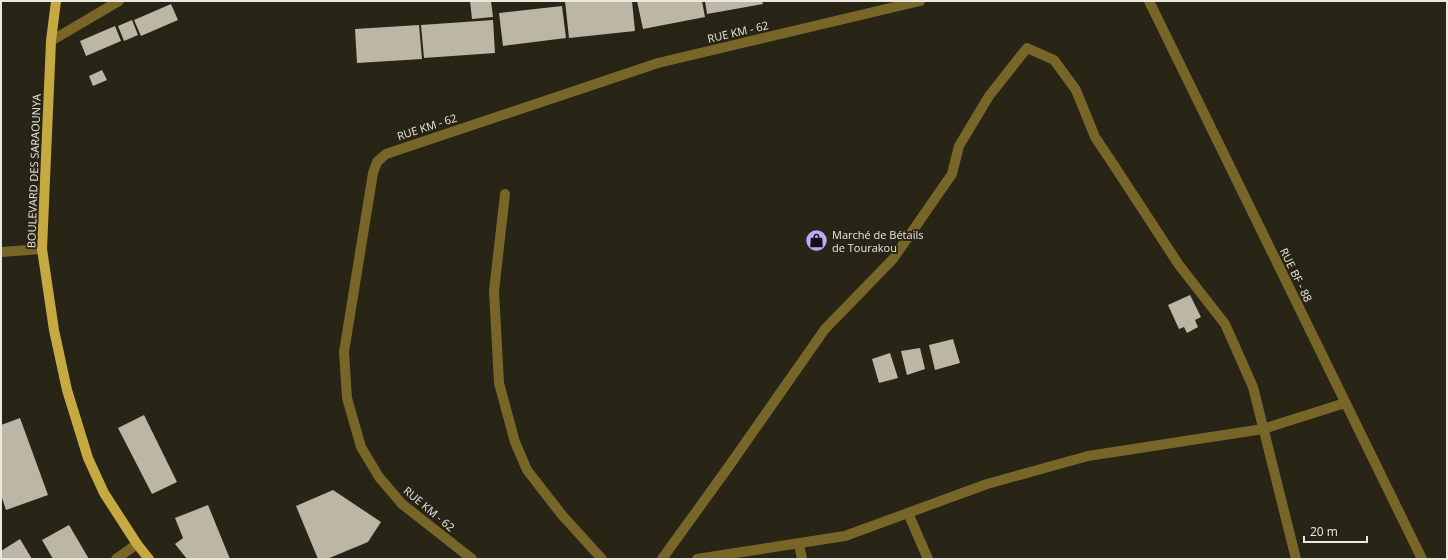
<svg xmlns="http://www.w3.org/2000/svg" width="1448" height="560" font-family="'Open Sans',sans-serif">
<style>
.building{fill:#bcb7a5}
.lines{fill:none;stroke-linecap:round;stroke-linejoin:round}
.minor{stroke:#786628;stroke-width:10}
.major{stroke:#c6a940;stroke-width:10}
.labels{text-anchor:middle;stroke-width:4;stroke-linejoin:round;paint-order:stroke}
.street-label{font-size:11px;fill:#ebe8df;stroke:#282416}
.poi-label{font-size:11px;fill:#ebe8df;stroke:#282416;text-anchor:start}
</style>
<rect width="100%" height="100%" fill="#282416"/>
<!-- building -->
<g class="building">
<path d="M 470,1 L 491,1 L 493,17 L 472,19 Z"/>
<path d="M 565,1 L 632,1 L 635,31 L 569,38 Z"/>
<path d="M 637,1 L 702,1 L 705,17 L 643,29 Z"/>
<path d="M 705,1 L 762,1 L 763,4 L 707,14 Z"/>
<path d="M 171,4 L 178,20 L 141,36 L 134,20 Z"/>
<path d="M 562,6 L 566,38 L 503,46 L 499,13 Z"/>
<path d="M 132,20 L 138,35 L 124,41 L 118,26 Z"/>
<path d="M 493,20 L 495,53 L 424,58 L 421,25 Z"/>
<path d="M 419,25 L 422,59 L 357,63 L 355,29 Z"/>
<path d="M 115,26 L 121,41 L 86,56 L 80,41 Z"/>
<path d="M 102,70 L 107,80 L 93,86 L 89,76 Z"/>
<path d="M 1190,295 L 1201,317 L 1195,320 L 1198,327 L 1187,333 L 1184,327 L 1179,329 L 1168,305 Z"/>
<path d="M 953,339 L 960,363 L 935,370 L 929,345 Z"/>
<path d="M 920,348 L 925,369 L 907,375 L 901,351 Z"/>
<path d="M 890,353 L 898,378 L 879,383 L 872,359 Z"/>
<path d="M 144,415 L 177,482 L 152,494 L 118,428 Z"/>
<path d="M 20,418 L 48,495 L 6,510 L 1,495 L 1,425 Z"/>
<path d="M 333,490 L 381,522 L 368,542 L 327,559 L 318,559 L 296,506 Z"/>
<path d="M 208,505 L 230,559 L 187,559 L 175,544 L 183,538 L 175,518 Z"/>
<path d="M 69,525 L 89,559 L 53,559 L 42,540 Z"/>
<path d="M 20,539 L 32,559 L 1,559 L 1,551 Z"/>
</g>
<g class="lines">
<!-- minor -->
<g class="minor">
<path d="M 1149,1 L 1422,559"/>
<path d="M 51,41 L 119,1"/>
<path d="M 505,194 L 494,291 L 499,383 L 515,442 L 527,470 L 562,515 L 602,559"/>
<path d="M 1,252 L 42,249"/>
<path d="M 908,513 L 928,559"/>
<path d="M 799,544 L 802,559"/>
<path d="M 116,559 L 137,544"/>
<path d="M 472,559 L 402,504 L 379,477 L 361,447 L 347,398 L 344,352 L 373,173 L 377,162 L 386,154 L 658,63 L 920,1"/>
<path d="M 662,559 L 727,469 L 825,329 L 893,259 L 952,174 L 959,146 L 989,96 L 1027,48 L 1054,60 L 1076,90 L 1095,137 L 1115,167 L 1179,265 L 1225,324 L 1253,387 L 1296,559"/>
<path d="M 697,559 L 845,536 L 987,484 L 1088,456 L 1263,429 L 1345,403"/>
</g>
<!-- major -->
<path class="major" d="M 56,1 L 51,41 L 42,249 L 54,330 L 67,390 L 88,458 L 104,493 L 137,544 L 149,559"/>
</g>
<!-- icons -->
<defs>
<symbol id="shop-disc" viewBox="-11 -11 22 22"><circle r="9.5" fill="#b6acf8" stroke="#282416"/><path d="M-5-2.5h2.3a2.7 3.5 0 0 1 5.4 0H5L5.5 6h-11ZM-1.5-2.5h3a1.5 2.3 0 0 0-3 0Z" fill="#111"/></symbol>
</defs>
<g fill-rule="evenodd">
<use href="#shop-disc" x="804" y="228" width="25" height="25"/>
</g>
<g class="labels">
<!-- street labels -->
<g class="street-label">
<text transform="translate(738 32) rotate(-13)" y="4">RUE KM - 62</text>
<text transform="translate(427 127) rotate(-18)" y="4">RUE KM - 62</text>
<text transform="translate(34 171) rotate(-88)" y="4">BOULEVARD DES SARAOUNYA</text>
<text transform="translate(1296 275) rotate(64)" y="4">RUE BF - 88</text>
<text transform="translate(429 509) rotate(40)" y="4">RUE KM - 62</text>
</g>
<!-- poi labels -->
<g class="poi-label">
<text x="832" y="239">Marché de Bétails<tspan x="832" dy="13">de Tourakou</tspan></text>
</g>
</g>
<!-- border -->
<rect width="1448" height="560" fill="none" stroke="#ebe8df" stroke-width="4"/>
<!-- scale -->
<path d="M1304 536v6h63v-6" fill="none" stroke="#ebe8df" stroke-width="2"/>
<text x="1310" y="536" font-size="12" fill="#ebe8df" stroke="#282416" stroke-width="3" paint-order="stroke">20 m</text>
</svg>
